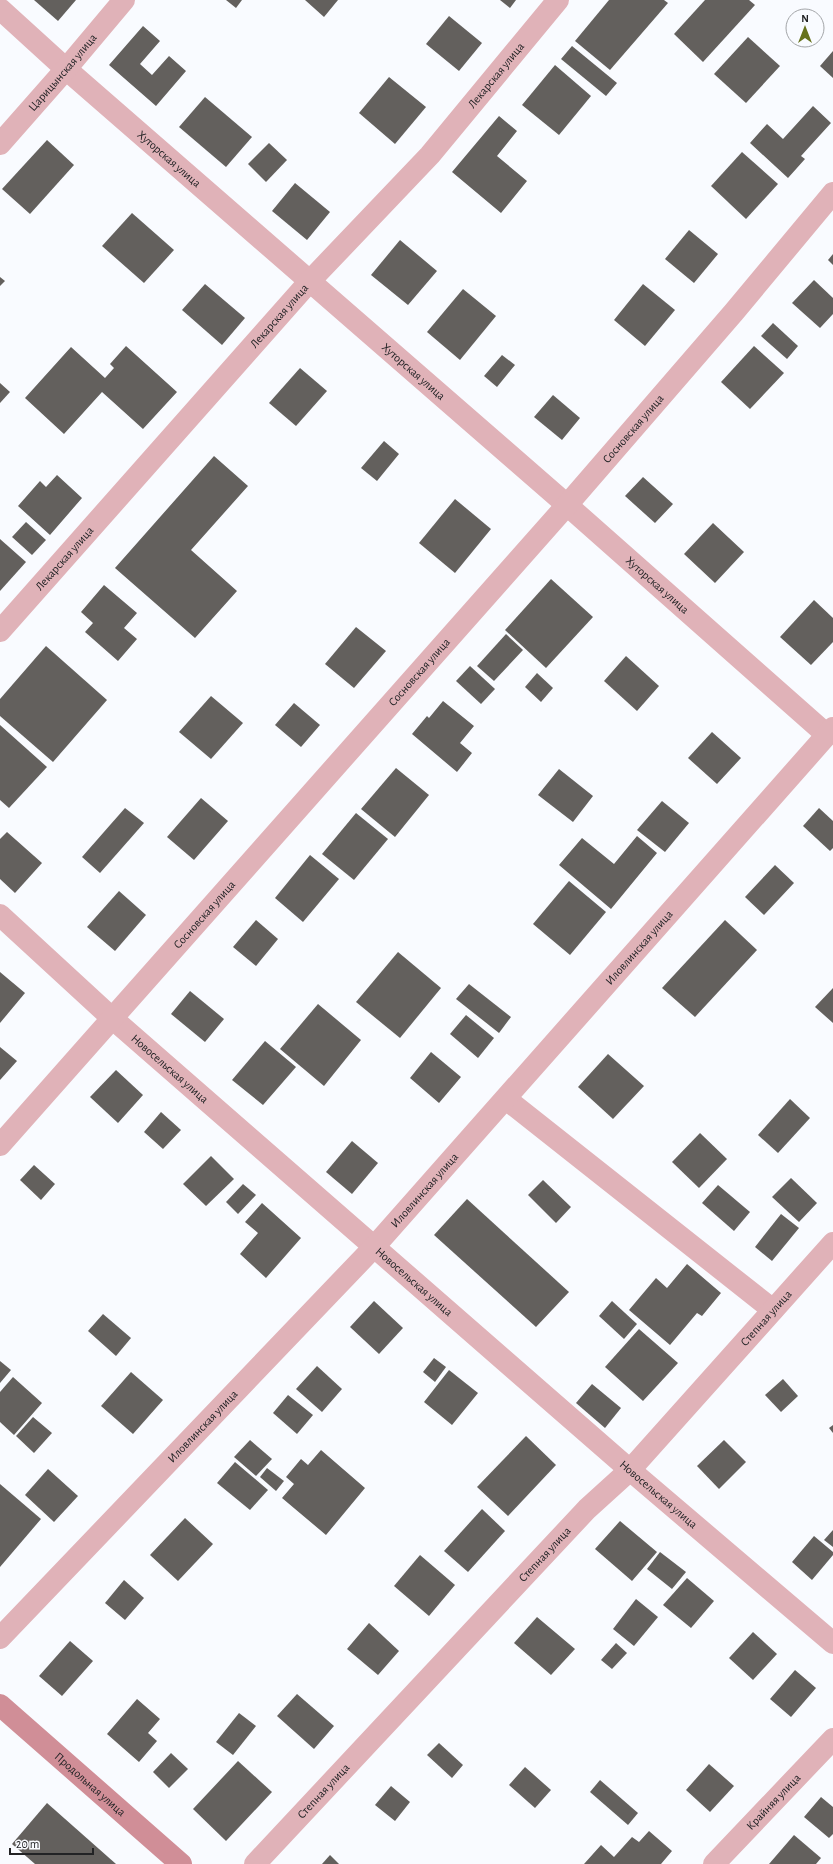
<svg xmlns="http://www.w3.org/2000/svg" width="833" height="1864" font-family="'Alegreya Sans',sans-serif">
<style>
.building{fill:#63605d}
.lines{fill:none;stroke-linecap:round;stroke-linejoin:round}
.minor{stroke:#e0b2b8;stroke-width:22}
.secondary{stroke:#d08e97;stroke-width:22}
.labels{text-anchor:middle;stroke-width:4;stroke-linejoin:round;paint-order:stroke}
.street-label{font-size:12px;fill:#222325;stroke:#f9fbff}
</style>
<rect width="100%" height="100%" fill="#f9fbff"/>
<!-- building -->
<g class="building">
<path d="M 34,0 L 76,0 L 58,21 Z"/>
<path d="M 226,0 L 242,0 L 236,8 Z"/>
<path d="M 305,0 L 338,0 L 324,17 Z"/>
<path d="M 500,0 L 516,0 L 510,8 Z"/>
<path d="M 609,0 L 664,0 L 668,3 L 610,70 L 575,41 Z"/>
<path d="M 705,0 L 749,0 L 755,5 L 703,62 L 674,34 Z"/>
<path d="M 449,16 L 482,43 L 459,71 L 426,44 Z"/>
<path d="M 143,26 L 160,41 L 140,64 L 152,75 L 169,56 L 186,71 L 156,106 L 109,65 Z"/>
<path d="M 748,37 L 780,66 L 746,103 L 714,74 Z"/>
<path d="M 572,46 L 617,83 L 606,96 L 561,59 Z"/>
<path d="M 833,51 L 833,78 L 820,66 Z"/>
<path d="M 555,65 L 591,96 L 559,135 L 522,105 Z"/>
<path d="M 389,77 L 426,107 L 395,144 L 359,113 Z"/>
<path d="M 205,97 L 252,137 L 226,167 L 179,127 Z"/>
<path d="M 813,106 L 831,123 L 801,156 L 805,159 L 788,178 L 750,143 L 767,124 L 783,139 Z"/>
<path d="M 499,116 L 517,131 L 497,156 L 527,181 L 501,213 L 452,172 Z"/>
<path d="M 47,140 L 74,165 L 30,214 L 2,189 Z"/>
<path d="M 269,143 L 287,160 L 266,182 L 248,164 Z"/>
<path d="M 742,152 L 778,184 L 746,219 L 711,186 Z"/>
<path d="M 295,183 L 330,212 L 307,240 L 272,211 Z"/>
<path d="M 132,213 L 174,250 L 144,283 L 102,246 Z"/>
<path d="M 689,230 L 718,254 L 694,283 L 665,259 Z"/>
<path d="M 400,240 L 437,271 L 408,305 L 371,275 Z"/>
<path d="M 833,254 L 833,265 L 828,260 Z"/>
<path d="M 0,277 L 5,281 L 0,286 Z"/>
<path d="M 814,280 L 833,298 L 833,314 L 820,328 L 792,303 Z"/>
<path d="M 205,284 L 245,318 L 222,345 L 182,310 Z"/>
<path d="M 643,284 L 675,310 L 645,346 L 614,320 Z"/>
<path d="M 463,289 L 496,316 L 460,360 L 427,332 Z"/>
<path d="M 773,323 L 798,346 L 787,359 L 761,336 Z"/>
<path d="M 126,346 L 177,392 L 143,429 L 102,392 L 64,434 L 25,398 L 71,347 L 105,378 L 114,368 L 110,364 Z"/>
<path d="M 754,346 L 784,373 L 750,409 L 721,382 Z"/>
<path d="M 502,355 L 515,365 L 497,387 L 484,376 Z"/>
<path d="M 300,368 L 327,391 L 296,426 L 269,403 Z"/>
<path d="M 0,383 L 10,392 L 0,403 Z"/>
<path d="M 553,395 L 580,418 L 562,440 L 534,417 Z"/>
<path d="M 384,441 L 399,454 L 377,481 L 361,468 Z"/>
<path d="M 214,456 L 248,486 L 191,550 L 237,591 L 195,638 L 115,568 Z"/>
<path d="M 57,475 L 82,498 L 50,535 L 18,506 L 40,481 L 46,487 Z"/>
<path d="M 643,477 L 673,504 L 655,523 L 625,496 Z"/>
<path d="M 455,499 L 491,529 L 455,573 L 419,543 Z"/>
<path d="M 26,522 L 46,540 L 32,555 L 12,537 Z"/>
<path d="M 713,523 L 744,552 L 715,583 L 684,554 Z"/>
<path d="M 0,539 L 26,562 L 0,591 Z"/>
<path d="M 551,579 L 593,617 L 546,668 L 505,630 Z"/>
<path d="M 104,585 L 137,613 L 124,628 L 137,639 L 118,661 L 85,632 L 93,623 L 81,612 Z"/>
<path d="M 814,600 L 833,618 L 833,642 L 811,665 L 780,637 Z"/>
<path d="M 356,627 L 386,651 L 354,688 L 325,664 Z"/>
<path d="M 506,634 L 523,650 L 494,681 L 477,666 Z"/>
<path d="M 46,646 L 107,700 L 53,762 L 0,716 L 0,699 Z"/>
<path d="M 626,656 L 659,686 L 637,711 L 604,681 Z"/>
<path d="M 470,666 L 495,689 L 481,704 L 456,681 Z"/>
<path d="M 537,673 L 553,688 L 541,702 L 525,687 Z"/>
<path d="M 211,696 L 243,723 L 211,759 L 179,732 Z"/>
<path d="M 443,701 L 474,726 L 460,743 L 472,753 L 457,772 L 412,734 L 427,716 L 429,718 Z"/>
<path d="M 294,703 L 320,725 L 301,747 L 275,725 Z"/>
<path d="M 0,725 L 47,767 L 9,808 L 0,800 Z"/>
<path d="M 712,732 L 741,758 L 717,784 L 688,758 Z"/>
<path d="M 396,768 L 429,795 L 395,837 L 361,809 Z"/>
<path d="M 559,769 L 593,796 L 573,822 L 538,795 Z"/>
<path d="M 201,798 L 228,821 L 194,860 L 167,837 Z"/>
<path d="M 662,801 L 689,823 L 665,852 L 637,830 Z"/>
<path d="M 125,808 L 144,823 L 100,873 L 82,857 Z"/>
<path d="M 819,808 L 833,821 L 833,848 L 830,851 L 803,826 Z"/>
<path d="M 356,813 L 388,839 L 354,880 L 322,854 Z"/>
<path d="M 7,832 L 42,863 L 15,893 L 0,879 L 0,839 Z"/>
<path d="M 637,836 L 657,853 L 611,909 L 559,865 L 582,838 L 614,864 Z"/>
<path d="M 310,855 L 339,879 L 303,922 L 275,898 Z"/>
<path d="M 775,865 L 794,883 L 764,915 L 745,897 Z"/>
<path d="M 569,881 L 606,912 L 570,955 L 533,924 Z"/>
<path d="M 119,891 L 146,915 L 115,951 L 87,927 Z"/>
<path d="M 256,920 L 278,939 L 256,966 L 233,947 Z"/>
<path d="M 725,920 L 757,950 L 695,1017 L 662,988 Z"/>
<path d="M 398,952 L 441,988 L 400,1038 L 356,1002 Z"/>
<path d="M 0,972 L 25,993 L 0,1023 Z"/>
<path d="M 469,984 L 511,1017 L 499,1033 L 456,999 Z"/>
<path d="M 833,988 L 833,1023 L 815,1007 Z"/>
<path d="M 190,991 L 224,1019 L 205,1042 L 171,1014 Z"/>
<path d="M 318,1004 L 361,1040 L 324,1086 L 280,1049 Z"/>
<path d="M 466,1015 L 494,1038 L 478,1058 L 450,1034 Z"/>
<path d="M 265,1041 L 296,1067 L 263,1105 L 232,1080 Z"/>
<path d="M 0,1047 L 17,1061 L 0,1080 Z"/>
<path d="M 431,1052 L 461,1077 L 439,1103 L 410,1078 Z"/>
<path d="M 608,1054 L 644,1086 L 613,1119 L 578,1087 Z"/>
<path d="M 116,1070 L 143,1095 L 118,1123 L 90,1097 Z"/>
<path d="M 790,1099 L 810,1118 L 778,1153 L 758,1135 Z"/>
<path d="M 161,1112 L 181,1130 L 163,1149 L 144,1132 Z"/>
<path d="M 700,1133 L 727,1159 L 699,1188 L 672,1162 Z"/>
<path d="M 352,1141 L 378,1163 L 352,1194 L 326,1172 Z"/>
<path d="M 211,1156 L 234,1179 L 206,1206 L 183,1184 Z"/>
<path d="M 34,1165 L 55,1184 L 41,1200 L 20,1180 Z"/>
<path d="M 791,1178 L 817,1203 L 799,1222 L 772,1197 Z"/>
<path d="M 543,1180 L 571,1207 L 556,1223 L 528,1195 Z"/>
<path d="M 243,1184 L 256,1195 L 238,1214 L 226,1202 Z"/>
<path d="M 718,1185 L 750,1212 L 734,1231 L 702,1203 Z"/>
<path d="M 467,1199 L 569,1292 L 536,1327 L 434,1235 Z"/>
<path d="M 262,1203 L 301,1238 L 266,1278 L 240,1254 L 258,1233 L 245,1222 Z"/>
<path d="M 781,1214 L 799,1228 L 772,1261 L 755,1247 Z"/>
<path d="M 687,1264 L 721,1293 L 702,1316 L 697,1313 L 670,1345 L 629,1310 L 656,1278 L 667,1288 Z"/>
<path d="M 374,1301 L 403,1328 L 379,1354 L 350,1327 Z"/>
<path d="M 612,1301 L 637,1324 L 624,1339 L 599,1316 Z"/>
<path d="M 103,1314 L 131,1338 L 116,1356 L 88,1331 Z"/>
<path d="M 639,1329 L 678,1363 L 643,1401 L 605,1367 Z"/>
<path d="M 434,1358 L 446,1367 L 435,1382 L 423,1372 Z"/>
<path d="M 0,1361 L 11,1370 L 0,1383 Z"/>
<path d="M 317,1366 L 342,1389 L 322,1412 L 296,1389 Z"/>
<path d="M 449,1370 L 478,1393 L 452,1425 L 424,1402 Z"/>
<path d="M 131,1372 L 163,1400 L 133,1434 L 101,1406 Z"/>
<path d="M 13,1377 L 42,1403 L 14,1435 L 0,1422 L 0,1392 Z"/>
<path d="M 783,1379 L 798,1396 L 781,1412 L 765,1395 Z"/>
<path d="M 592,1384 L 621,1408 L 605,1428 L 576,1403 Z"/>
<path d="M 288,1395 L 313,1415 L 297,1434 L 273,1413 Z"/>
<path d="M 33,1417 L 52,1433 L 34,1453 L 16,1436 Z"/>
<path d="M 833,1425 L 833,1433 L 829,1428 Z"/>
<path d="M 526,1436 L 556,1465 L 508,1516 L 477,1487 Z"/>
<path d="M 250,1440 L 272,1459 L 256,1476 L 234,1457 Z"/>
<path d="M 724,1440 L 746,1462 L 719,1489 L 697,1466 Z"/>
<path d="M 321,1450 L 365,1488 L 326,1535 L 282,1498 L 294,1484 L 286,1477 L 301,1459 L 308,1465 Z"/>
<path d="M 235,1462 L 268,1490 L 250,1510 L 217,1483 Z"/>
<path d="M 267,1468 L 284,1481 L 276,1491 L 260,1477 Z"/>
<path d="M 48,1469 L 78,1496 L 54,1522 L 25,1495 Z"/>
<path d="M 0,1484 L 41,1519 L 0,1567 Z"/>
<path d="M 482,1509 L 505,1531 L 468,1572 L 444,1551 Z"/>
<path d="M 185,1518 L 213,1544 L 178,1581 L 150,1555 Z"/>
<path d="M 620,1521 L 657,1552 L 632,1581 L 595,1549 Z"/>
<path d="M 833,1530 L 833,1547 L 824,1540 Z"/>
<path d="M 814,1536 L 833,1552 L 833,1555 L 812,1580 L 792,1562 Z"/>
<path d="M 660,1552 L 686,1572 L 672,1589 L 647,1569 Z"/>
<path d="M 420,1555 L 455,1585 L 429,1616 L 394,1586 Z"/>
<path d="M 687,1578 L 714,1601 L 691,1628 L 663,1605 Z"/>
<path d="M 124,1580 L 144,1598 L 125,1620 L 105,1603 Z"/>
<path d="M 636,1599 L 658,1617 L 634,1646 L 613,1629 Z"/>
<path d="M 537,1617 L 575,1649 L 551,1675 L 514,1643 Z"/>
<path d="M 369,1623 L 399,1651 L 378,1675 L 347,1649 Z"/>
<path d="M 753,1632 L 777,1654 L 753,1680 L 729,1658 Z"/>
<path d="M 70,1641 L 93,1661 L 62,1696 L 39,1676 Z"/>
<path d="M 616,1643 L 627,1653 L 612,1669 L 601,1660 Z"/>
<path d="M 795,1670 L 816,1688 L 791,1717 L 770,1699 Z"/>
<path d="M 297,1694 L 334,1726 L 314,1749 L 277,1716 Z"/>
<path d="M 137,1699 L 160,1719 L 148,1733 L 157,1741 L 139,1762 L 107,1734 Z"/>
<path d="M 239,1713 L 256,1726 L 233,1755 L 216,1742 Z"/>
<path d="M 439,1743 L 463,1765 L 452,1778 L 427,1755 Z"/>
<path d="M 171,1753 L 188,1769 L 169,1788 L 153,1772 Z"/>
<path d="M 238,1761 L 272,1792 L 226,1841 L 193,1809 Z"/>
<path d="M 709,1764 L 734,1786 L 710,1812 L 686,1790 Z"/>
<path d="M 525,1767 L 551,1790 L 535,1808 L 509,1785 Z"/>
<path d="M 600,1780 L 638,1813 L 628,1825 L 590,1792 Z"/>
<path d="M 391,1786 L 410,1802 L 395,1821 L 375,1805 Z"/>
<path d="M 821,1797 L 833,1807 L 833,1834 L 829,1838 L 804,1817 Z"/>
<path d="M 47,1803 L 116,1864 L 35,1864 L 12,1844 Z"/>
<path d="M 649,1831 L 672,1851 L 661,1864 L 584,1864 L 601,1845 L 614,1857 L 632,1837 L 639,1842 Z"/>
<path d="M 794,1835 L 821,1858 L 816,1864 L 769,1864 Z"/>
<path d="M 330,1855 L 339,1864 L 322,1864 Z"/>
</g>
<g class="lines">
<!-- minor -->
<g class="minor">
<path id="s1" d="M 0,9 L 66,69 L 567,505 L 827,735"/>
<path id="s2" d="M 0,144 L 66,69 L 124,0"/>
<path id="s3" d="M 0,631 L 309,282 L 430,155 L 558,0"/>
<path id="s4" d="M 0,915 L 113,1019 L 630,1470 L 833,1643"/>
<path d="M 506,1099 L 773,1310"/>
<path id="s5" d="M 0,1145 L 567,505 L 734,312 L 833,193"/>
<path id="s6" d="M 0,1638 L 374,1247 L 833,728"/>
<path id="s7" d="M 255,1864 L 587,1509 L 630,1470 L 833,1243"/>
<path id="s8" d="M 714,1864 L 833,1739"/>
</g>
<!-- secondary -->
<path class="secondary" id="s9" d="M 0,1705 L 181,1864"/>
</g>
<g class="labels">
<!-- street labels -->
<g class="street-label">
<text dy="4" stroke="none"><textPath href="#s2" startOffset="95">Царицынская улица</textPath></text>
<text dy="4" stroke="none"><textPath href="#s3" startOffset="745">Лекарская улица</textPath></text>
<text dy="4" stroke="none"><textPath href="#s1" startOffset="226">Хуторская улица</textPath></text>
<text dy="4" stroke="none"><textPath href="#s3" startOffset="421">Лекарская улица</textPath></text>
<text dy="4" stroke="none"><textPath href="#s1" startOffset="550">Хуторская улица</textPath></text>
<text dy="4" stroke="none"><textPath href="#s5" startOffset="956">Сосновская улица</textPath></text>
<text dy="4" stroke="none"><textPath href="#s3" startOffset="97">Лекарская улица</textPath></text>
<text dy="4" stroke="none"><textPath href="#s1" startOffset="874">Хуторская улица</textPath></text>
<text dy="4" stroke="none"><textPath href="#s5" startOffset="632">Сосновская улица</textPath></text>
<text dy="4" stroke="none"><textPath href="#s5" startOffset="308">Сосновская улица</textPath></text>
<text dy="4" stroke="none"><textPath href="#s6" startOffset="941">Иловлинская улица</textPath></text>
<text dy="4" stroke="none"><textPath href="#s4" startOffset="229">Новосельская улица</textPath></text>
<text dy="4" stroke="none"><textPath href="#s6" startOffset="617">Иловлинская улица</textPath></text>
<text dy="4" stroke="none"><textPath href="#s4" startOffset="553">Новосельская улица</textPath></text>
<text dy="4" stroke="none"><textPath href="#s7" startOffset="748">Степная улица</textPath></text>
<text dy="4" stroke="none"><textPath href="#s6" startOffset="293">Иловлинская улица</textPath></text>
<text dy="4" stroke="none"><textPath href="#s4" startOffset="877">Новосельская улица</textPath></text>
<text dy="4" stroke="none"><textPath href="#s7" startOffset="424">Степная улица</textPath></text>
<text dy="4" stroke="none"><textPath href="#s9" startOffset="120">Продольная улица</textPath></text>
<text dy="4" stroke="none"><textPath href="#s7" startOffset="100">Степная улица</textPath></text>
<text dy="4" stroke="none"><textPath href="#s8" startOffset="86">Крайняя улица</textPath></text>
</g>
</g>
<!-- north arrow -->
<g transform="translate(805 28)"><circle r="19" fill="#f9fbff" stroke="#a3a5a8"/>
<path d="M0-3L7 15L0 10L-7 15Z" fill="#66721c"/>
<text y="-6" font-size="11" font-weight="bold" text-anchor="middle" fill="#222325">N</text>
</g>
<!-- scale -->
<path d="M10 1848v6h83v-6" fill="none" stroke="#222325" stroke-width="2"/>
<text x="16" y="1848" font-size="12" fill="#222325" stroke="#f9fbff" stroke-width="3" paint-order="stroke">20 m</text>
</svg>
